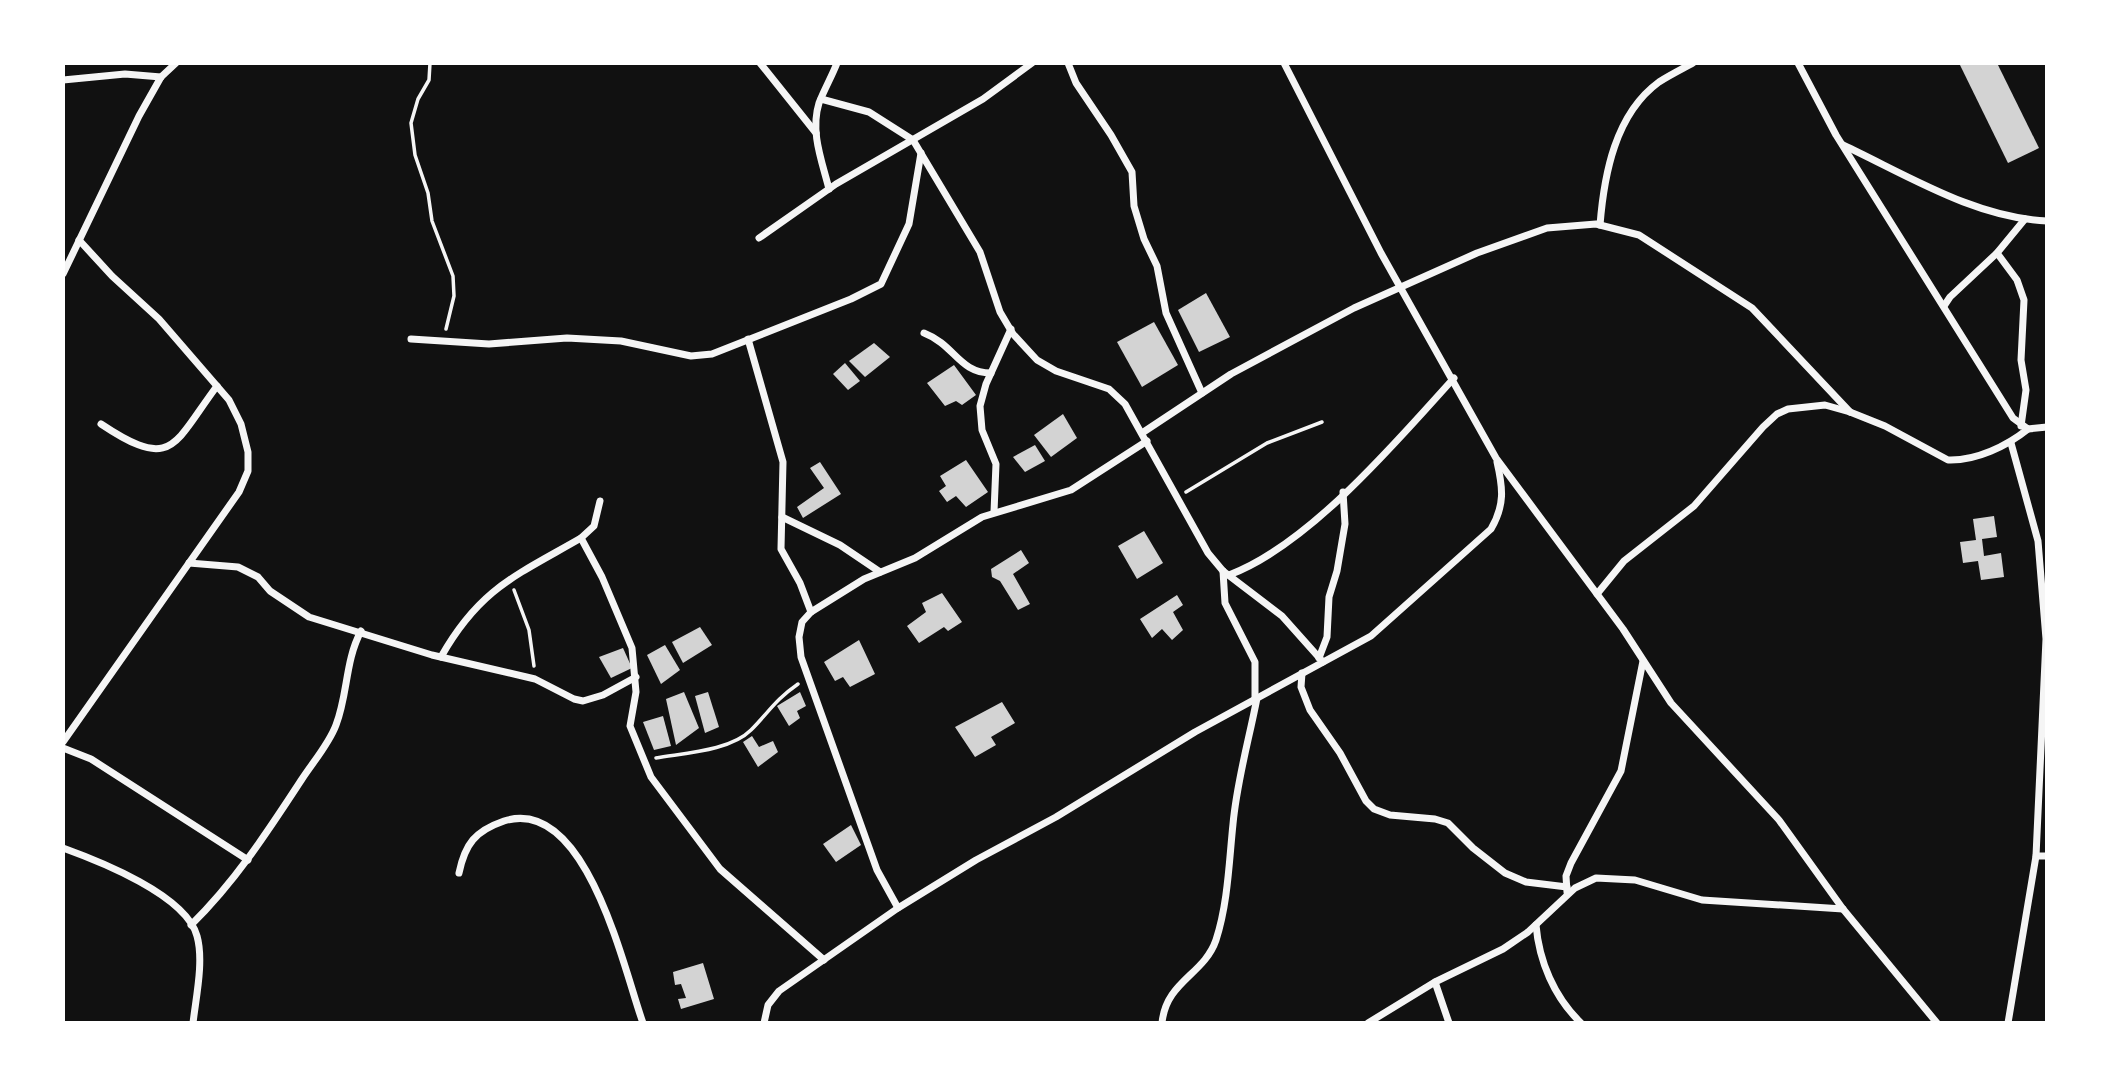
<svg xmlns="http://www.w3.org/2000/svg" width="2110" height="1086" font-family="Montserrat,sans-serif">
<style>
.building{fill:#d3d3d3}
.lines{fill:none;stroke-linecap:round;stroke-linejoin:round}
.path{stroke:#f5f5f5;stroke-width:3.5}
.minor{stroke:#f5f5f5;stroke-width:7}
</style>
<rect width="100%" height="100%" fill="#111"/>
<!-- building -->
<g class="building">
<path d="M 1959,63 L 1997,63 L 2039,148 L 2008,163 Z"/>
<path d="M 1206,293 L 1230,337 L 1199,352 L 1178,310 Z"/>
<path d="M 1154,322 L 1178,365 L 1142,387 L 1117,342 Z"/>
<path d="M 874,343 L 890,357 L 865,377 L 849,361 Z"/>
<path d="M 845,363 L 860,381 L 848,390 L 833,374 Z"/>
<path d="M 954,365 L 976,395 L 962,405 L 956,401 L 945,406 L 927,383 Z"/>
<path d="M 1063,414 L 1077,438 L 1051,457 L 1034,435 Z"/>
<path d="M 1035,445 L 1045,461 L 1025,472 L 1013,457 Z"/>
<path d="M 966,460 L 988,492 L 966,507 L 956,496 L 947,502 L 939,491 L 946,486 L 940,476 Z"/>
<path d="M 820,462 L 841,494 L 803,518 L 797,507 L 824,488 L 810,468 Z"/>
<path d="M 1994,516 L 1997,537 L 1982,539 L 1984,556 L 2001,553 L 2004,577 L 1981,580 L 1978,561 L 1963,563 L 1960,542 L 1976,540 L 1973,519 Z"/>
<path d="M 1144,531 L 1163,563 L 1137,579 L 1118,546 Z"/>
<path d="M 1021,550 L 1029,563 L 1013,574 L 1030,604 L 1018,610 L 1000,581 L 992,577 L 991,569 Z"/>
<path d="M 942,593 L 962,622 L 948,631 L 944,627 L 919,643 L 907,626 L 926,612 L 922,603 Z"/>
<path d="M 1177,595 L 1183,605 L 1173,612 L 1183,630 L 1172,640 L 1162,629 L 1152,638 L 1140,619 Z"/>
<path d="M 700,627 L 712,645 L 683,663 L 672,642 Z"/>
<path d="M 859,640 L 875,674 L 850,687 L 843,677 L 835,681 L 824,662 Z"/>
<path d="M 665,645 L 680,670 L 661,684 L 647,655 Z"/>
<path d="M 623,648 L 632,668 L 611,678 L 599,657 Z"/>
<path d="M 684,692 L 699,728 L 676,745 L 666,699 Z"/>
<path d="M 708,692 L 719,727 L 705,733 L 695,696 Z"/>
<path d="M 800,692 L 806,706 L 797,711 L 800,718 L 789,726 L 777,706 Z"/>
<path d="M 1002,702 L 1015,723 L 991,737 L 996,745 L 975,757 L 955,727 Z"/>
<path d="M 663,716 L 671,746 L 654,750 L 643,722 Z"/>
<path d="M 752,736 L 759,747 L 773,741 L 778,752 L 758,767 L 743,742 Z"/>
<path d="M 851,825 L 861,845 L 836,862 L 823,844 Z"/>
<path d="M 703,963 L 714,999 L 681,1009 L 678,999 L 686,998 L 681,984 L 675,985 L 673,972 Z"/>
</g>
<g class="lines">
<!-- path -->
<g class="path">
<path d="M 430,63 L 429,80 L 418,99 L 411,123 L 415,155 L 428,193 L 432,221 L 453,276 L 454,296 L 446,329"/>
<path d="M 1186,492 L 1267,443 L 1322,422"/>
<path d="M 514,590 L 529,630 L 534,666"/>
<path d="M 656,758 C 684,753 730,751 751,730 C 769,712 775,700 798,684"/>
</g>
<!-- minor -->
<g class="minor">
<path d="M 760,63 L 816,133"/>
<path d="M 1068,63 L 1076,83 L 1111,135 L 1132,172 L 1134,206 L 1144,239 L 1157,266 L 1166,313 L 1202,393"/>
<path d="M 1284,63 L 1381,253 L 1496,458 L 1623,629 L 1671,703 L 1779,820 L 1843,909 L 1937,1023"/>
<path d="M 1798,63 L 1836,135 L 2013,418 L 2028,429 L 2047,427"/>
<path d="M 63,80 L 125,74 L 161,77"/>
<path d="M 821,99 L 869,112 L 913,140 L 980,252 L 1000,312 L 1013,334 L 1037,360 L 1056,371 L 1109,389 L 1125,404 L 1208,553 L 1223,571 L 1282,616 L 1323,662"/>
<path d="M 1843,145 C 1907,175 1975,218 2047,221"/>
<path d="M 829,189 C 822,161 810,132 819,103 C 824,90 832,76 837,63"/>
<path d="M 1600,225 C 1604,175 1615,114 1659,82 C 1670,75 1682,69 1693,63"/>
<path d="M 759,238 L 836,184 L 983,99 L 1032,63"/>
<path d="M 1997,253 L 2017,280 L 2024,300 L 2021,360 L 2026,390 L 2021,426"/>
<path d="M 63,274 L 139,116 L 161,77 L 176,63"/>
<path d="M 1944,306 L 1950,297 L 1997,253 L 2025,219"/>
<path d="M 924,333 C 955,345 959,373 991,373"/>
<path d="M 411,339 L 489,344 L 567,338 L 621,341 L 691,356 L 712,354 L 851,299 L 881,284 L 909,224 L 921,153"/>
<path d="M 748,339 L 783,462 L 781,549 L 800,583 L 811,612"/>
<path d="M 101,424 C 173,472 173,445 217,386"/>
<path d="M 1142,433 L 1231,374 L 1354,308 L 1477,253 L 1547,228 L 1596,224 L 1639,235 L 1752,308 L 1850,412"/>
<path d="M 994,512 L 996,464 L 982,430 L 980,406 L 986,384 L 1011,329"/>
<path d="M 782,517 L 840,545 L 880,572"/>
<path d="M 581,538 L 602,577 L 632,648 L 636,692 L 630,726 L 651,777 L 720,869 L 824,960"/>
<path d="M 189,563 L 238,567 L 258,577 L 270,591 L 309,617 L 432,655 L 535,679 L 574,699 L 583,701 L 603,695 L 636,677"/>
<path d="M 1223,571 L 1225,603 L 1255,662 L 1255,699"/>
<path d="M 1229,575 C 1309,545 1396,442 1454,378"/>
<path d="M 1597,594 L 1624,561 L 1694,506 L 1763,427 L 1777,414 L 1788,409 L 1825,405 L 1850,412 L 1885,426 L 1948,460 C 1976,461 2007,446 2028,429"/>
<path d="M 441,657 C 480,588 517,575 581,538 L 594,526 L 600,501"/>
<path d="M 1319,658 L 1327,637 L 1329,597 L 1337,571 L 1345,524 L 1343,492"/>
<path d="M 1302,673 L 1301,687 L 1310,710 L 1340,753 L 1366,801 L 1374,809 L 1390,815 L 1435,819 L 1448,823 L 1473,848 L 1505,873 L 1526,882 L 1567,887"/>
<path d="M 63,742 L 239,492 L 248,471 L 248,452 L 241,424 L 229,400 L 159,319 L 112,276 L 79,240"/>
<path d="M 63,748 L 91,759 L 248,860"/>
<path d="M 63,848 C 99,861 186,895 197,936 C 204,961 196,997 193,1023"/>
<path d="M 2036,856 L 2047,856"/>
<path d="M 459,873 C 465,844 475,831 504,821 C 587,795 624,971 643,1023"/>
<path d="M 1567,892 L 1566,876 L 1571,863 L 1621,771 L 1643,661"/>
<path d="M 898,908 L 877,870 L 801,657 L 799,637 L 802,622 L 811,612 L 864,579 L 915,558 L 982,517 L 1071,490 L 1147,441"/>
<path d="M 191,925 C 235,882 268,831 302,779 C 313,762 329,744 336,725 C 348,694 345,661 361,631"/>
<path d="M 1536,925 C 1539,961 1554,997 1581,1023"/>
<path d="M 1435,982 L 1449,1023"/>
<path d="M 764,1023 L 768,1005 L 779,991 L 898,908 L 976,860 L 1056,817 L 1195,732 L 1371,636 L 1491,529 C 1505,505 1503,488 1497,462"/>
<path d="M 1162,1023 C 1166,981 1204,975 1216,940 C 1228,903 1229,862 1233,824 C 1237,780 1249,740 1257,698"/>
<path d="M 1368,1023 L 1435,982 L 1503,949 L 1528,932 L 1575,888 L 1596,878 L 1635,880 L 1702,900 L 1843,909"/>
<path d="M 2008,1023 L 2036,856 L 2046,639 L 2038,541 L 2011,443"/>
</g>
</g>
<!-- border -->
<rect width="2110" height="1086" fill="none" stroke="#ffffff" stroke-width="130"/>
</svg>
